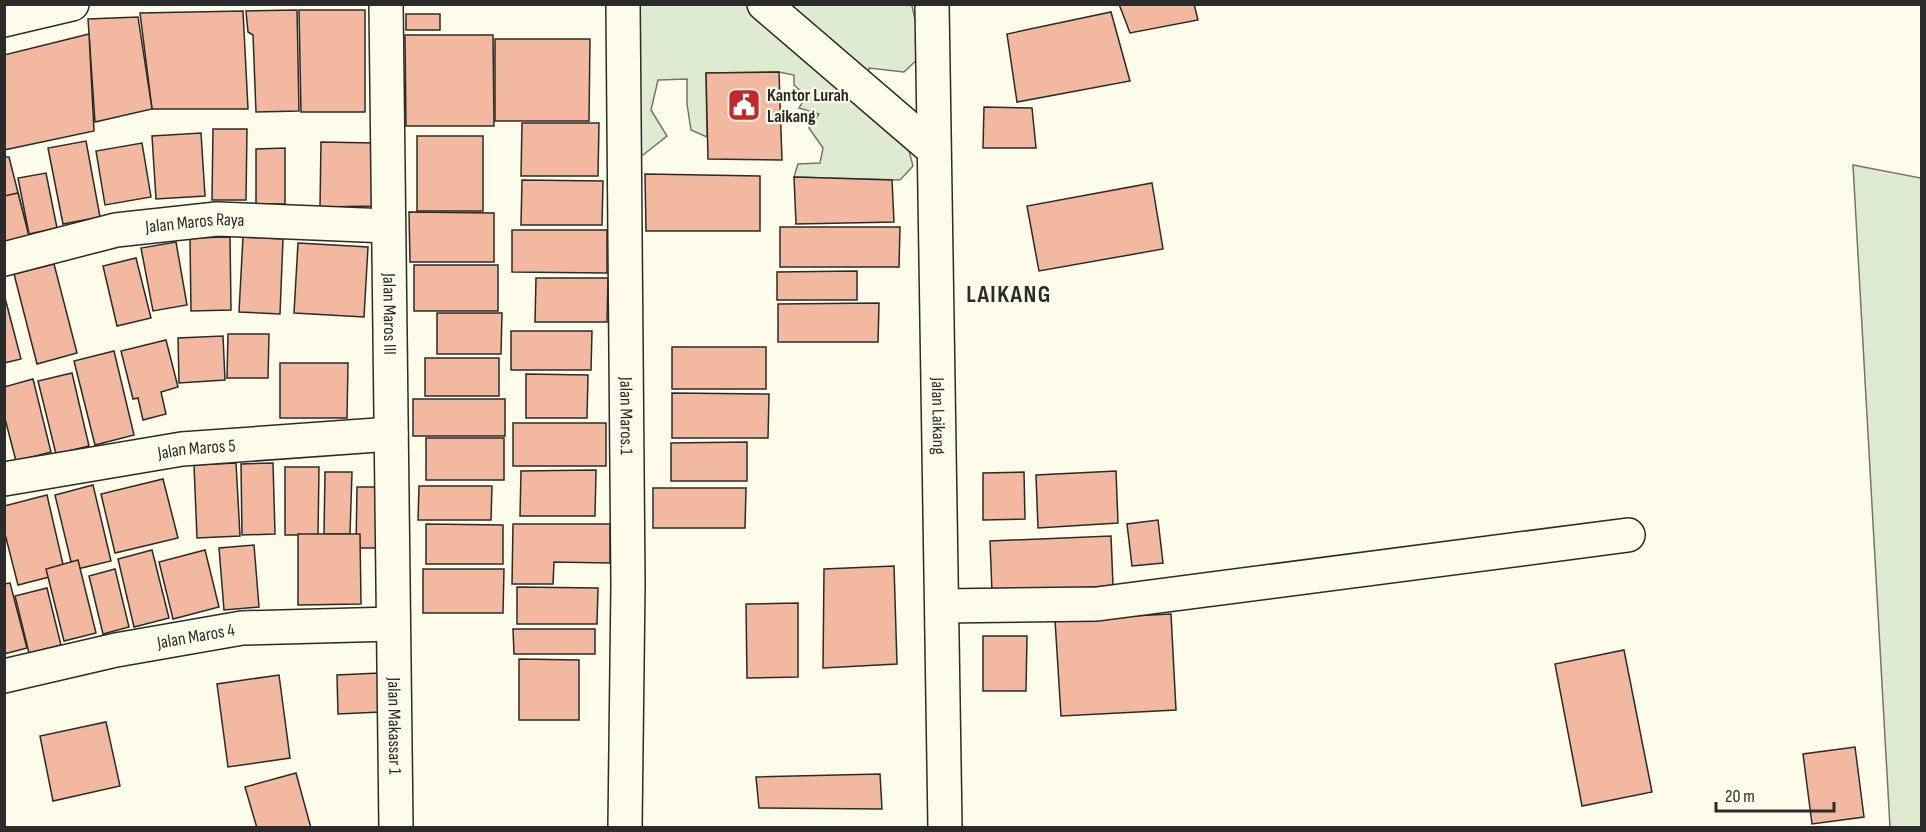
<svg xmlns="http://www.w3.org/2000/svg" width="1926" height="832" font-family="'Sofia Sans Condensed',sans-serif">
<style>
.green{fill:#deebd1;stroke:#74746e;stroke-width:1.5}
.building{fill:#f2b8a0;stroke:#2b2b2b;stroke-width:1.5}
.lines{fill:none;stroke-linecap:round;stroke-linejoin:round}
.minor-casing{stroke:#2b2b2b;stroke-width:36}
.major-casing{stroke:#2b2b2b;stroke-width:36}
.minor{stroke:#fdfbea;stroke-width:33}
.major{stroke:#fdfbea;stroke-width:33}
.labels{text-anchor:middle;stroke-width:4.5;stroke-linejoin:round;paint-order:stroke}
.poi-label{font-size:18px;font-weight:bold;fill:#2b2b2b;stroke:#fdfbea;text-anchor:start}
.street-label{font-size:18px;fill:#2b2b2b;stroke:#fdfbea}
.district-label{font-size:24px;font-weight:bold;letter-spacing:1.5px;fill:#2b2b2b;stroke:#fdfbea}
</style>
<rect width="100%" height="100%" fill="#fdfbea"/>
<!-- green -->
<g class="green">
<path d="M 909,4 L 912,6 L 923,54 L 904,72 L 869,68 L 868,78 L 915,136 L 909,151 L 913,166 L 900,180 L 794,177 L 798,164 L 820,163 L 823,148 L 809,128 L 819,114 L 799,108 L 806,96 L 794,85 L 794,75 L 779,72 L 706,73 L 707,137 L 691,130 L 687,104 L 687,79 L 658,80 L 651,110 L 667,136 L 643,155 L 625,151 L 623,5 Z"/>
<path d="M 1853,165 L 1921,178 L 1921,827 L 1890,827 Z"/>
</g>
<!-- building -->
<g class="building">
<path d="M 1119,4 L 1194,4 L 1198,20 L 1130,33 Z"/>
<path d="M 297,10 L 299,111 L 256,112 L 253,35 L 248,32 L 246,11 Z"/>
<path d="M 299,10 L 365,10 L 365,112 L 301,112 Z"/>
<path d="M 243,11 L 248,109 L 152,109 L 140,13 Z"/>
<path d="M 1111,12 L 1130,81 L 1017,102 L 1007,34 Z"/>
<rect x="406" y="14" width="34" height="16"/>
<path d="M 138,17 L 152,109 L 95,122 L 88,19 Z"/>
<path d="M 89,34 L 94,131 L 4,150 L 4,55 Z"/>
<path d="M 405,35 L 493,35 L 494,126 L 406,126 Z"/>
<path d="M 495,39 L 590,39 L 589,121 L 495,121 Z"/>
<path d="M 779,72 L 782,160 L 708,159 L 706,73 Z"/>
<path d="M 984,107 L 1032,108 L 1036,148 L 983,148 Z"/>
<path d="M 522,123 L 599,123 L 598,176 L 521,176 Z"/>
<path d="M 213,129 L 247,129 L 246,200 L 212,200 Z"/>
<path d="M 201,133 L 205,196 L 156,199 L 152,136 Z"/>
<rect x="417" y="136" width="66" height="75"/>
<path d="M 86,141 L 100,217 L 63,224 L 48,148 Z"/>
<path d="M 321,142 L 374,143 L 374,206 L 320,207 Z"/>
<path d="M 142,143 L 151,197 L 105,205 L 96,151 Z"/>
<path d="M 285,148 L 285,204 L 256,204 L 256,149 Z"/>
<path d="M 4,157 L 9,157 L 30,240 L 4,246 Z"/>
<path d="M 46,173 L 57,228 L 29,234 L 18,178 Z"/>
<path d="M 645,174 L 760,176 L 760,231 L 646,231 Z"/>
<path d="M 794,177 L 892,180 L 894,222 L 796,224 Z"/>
<path d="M 522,180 L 603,181 L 602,225 L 521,225 Z"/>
<path d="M 1152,183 L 1163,249 L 1039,271 L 1027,206 Z"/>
<path d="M 18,193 L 30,240 L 4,246 L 4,196 Z"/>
<path d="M 409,212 L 494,213 L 494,262 L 410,262 Z"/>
<path d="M 780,227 L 900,227 L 899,267 L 780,267 Z"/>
<path d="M 512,230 L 607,230 L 607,273 L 512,272 Z"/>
<path d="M 230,237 L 231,310 L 191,311 L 190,238 Z"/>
<path d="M 243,237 L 283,239 L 280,314 L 239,312 Z"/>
<path d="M 176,242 L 187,305 L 153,311 L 141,248 Z"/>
<path d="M 298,243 L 368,247 L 364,317 L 294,313 Z"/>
<path d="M 136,258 L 151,318 L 117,326 L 103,266 Z"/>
<path d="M 54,264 L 77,353 L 37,364 L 14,274 Z"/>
<rect x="414" y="265" width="84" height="46"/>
<path d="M 857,271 L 857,300 L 777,300 L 777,272 Z"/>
<path d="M 536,278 L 608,278 L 607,322 L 535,322 Z"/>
<path d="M 4,294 L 21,359 L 4,363 Z"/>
<path d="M 879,303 L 878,342 L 778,342 L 778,304 Z"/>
<path d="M 437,313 L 502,313 L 501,354 L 437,354 Z"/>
<path d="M 511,331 L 592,331 L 591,370 L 511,370 Z"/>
<path d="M 228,334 L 269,334 L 268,378 L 227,378 Z"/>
<path d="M 223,336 L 225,380 L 179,383 L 178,338 Z"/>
<path d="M 166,340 L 178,387 L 161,392 L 166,414 L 143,420 L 138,398 L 133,399 L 121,351 Z"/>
<rect x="672" y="347" width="94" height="42"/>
<path d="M 114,351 L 134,435 L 95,445 L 74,361 Z"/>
<rect x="425" y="358" width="74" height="38"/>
<path d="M 280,363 L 348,363 L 347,418 L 280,418 Z"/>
<path d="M 72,373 L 89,446 L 56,454 L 38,381 Z"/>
<path d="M 526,374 L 588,375 L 587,418 L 526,418 Z"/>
<path d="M 33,379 L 51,452 L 16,461 L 4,415 L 4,387 Z"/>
<path d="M 672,393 L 769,394 L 768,438 L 672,438 Z"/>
<rect x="413" y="399" width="92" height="37"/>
<rect x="513" y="423" width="93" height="43"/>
<rect x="426" y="438" width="78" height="42"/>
<path d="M 747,442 L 747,481 L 671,481 L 671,443 Z"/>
<path d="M 236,463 L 240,536 L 197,538 L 194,465 Z"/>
<path d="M 273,463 L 275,534 L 242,535 L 241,464 Z"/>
<path d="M 285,467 L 319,467 L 318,535 L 285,535 Z"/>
<path d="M 596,470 L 595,516 L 520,516 L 521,471 Z"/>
<path d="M 1116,471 L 1118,523 L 1038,528 L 1036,475 Z"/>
<path d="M 325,472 L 352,472 L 350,534 L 324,534 Z"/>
<path d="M 1024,472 L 1025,519 L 983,520 L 983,473 Z"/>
<path d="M 163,479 L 178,538 L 115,553 L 101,494 Z"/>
<path d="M 93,485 L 111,561 L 73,570 L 55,495 Z"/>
<path d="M 419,486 L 492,486 L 491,520 L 418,520 Z"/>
<path d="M 357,487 L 379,487 L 378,548 L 356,548 Z"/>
<path d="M 653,488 L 746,488 L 745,528 L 653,528 Z"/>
<path d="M 47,495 L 65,573 L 18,585 L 4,530 L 4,506 Z"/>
<path d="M 1158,520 L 1163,563 L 1132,566 L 1127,524 Z"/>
<path d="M 426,524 L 503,525 L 503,564 L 426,564 Z"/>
<path d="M 513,524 L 610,524 L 610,563 L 554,562 L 553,584 L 512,584 Z"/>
<path d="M 298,534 L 360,534 L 361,604 L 298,605 Z"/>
<path d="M 1111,536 L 1113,586 L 992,592 L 990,541 Z"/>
<path d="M 254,545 L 259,607 L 224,610 L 219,548 Z"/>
<path d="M 152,550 L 169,618 L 134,627 L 118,559 Z"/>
<path d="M 205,550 L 219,607 L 173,619 L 159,562 Z"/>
<path d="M 78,560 L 96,633 L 64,641 L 46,569 Z"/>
<path d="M 894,566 L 897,664 L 823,668 L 824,569 Z"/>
<path d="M 115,569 L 129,627 L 103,634 L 89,576 Z"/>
<path d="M 423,569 L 504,569 L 503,613 L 423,613 Z"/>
<path d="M 10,583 L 27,648 L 4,654 L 4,584 Z"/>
<path d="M 517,587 L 598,588 L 597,624 L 517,624 Z"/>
<path d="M 47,588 L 61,645 L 29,653 L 15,596 Z"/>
<path d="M 798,603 L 798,677 L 747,678 L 746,604 Z"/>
<path d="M 1171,614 L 1176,710 L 1061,716 L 1055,620 Z"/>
<path d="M 513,629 L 595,629 L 595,654 L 514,654 Z"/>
<path d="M 983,636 L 1027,636 L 1026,691 L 983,691 Z"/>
<path d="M 1624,650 L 1652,792 L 1582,806 L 1555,664 Z"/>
<path d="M 519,659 L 579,660 L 579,720 L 519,720 Z"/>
<path d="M 379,673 L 380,712 L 338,714 L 337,675 Z"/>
<path d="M 279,675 L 290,758 L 228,767 L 217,684 Z"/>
<path d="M 106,722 L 120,786 L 53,801 L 40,736 Z"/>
<path d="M 1855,747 L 1864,817 L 1812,824 L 1803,754 Z"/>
<path d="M 296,773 L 311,828 L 257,828 L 245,787 Z"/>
<path d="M 880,774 L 882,809 L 759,808 L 756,777 Z"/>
</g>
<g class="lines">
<defs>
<g id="minor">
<path id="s1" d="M 386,4 L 396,828"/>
<path id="s2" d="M 623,4 L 628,584 L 625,828"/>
<path d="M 764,4 L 933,149"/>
<path d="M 4,20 L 72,4"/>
<path id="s3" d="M 4,259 L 116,230 L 217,219 L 388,226"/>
<path id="s4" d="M 4,479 L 182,449 L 391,434"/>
<path d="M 942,606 L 1097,604 L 1628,535"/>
<path id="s5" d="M 4,676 L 116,650 L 242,628 L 393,624"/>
</g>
<g id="major">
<path id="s6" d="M 932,4 L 945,828"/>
</g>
</defs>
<!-- minor casing -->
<use href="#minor" class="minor-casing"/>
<!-- major casing -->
<use href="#major" class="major-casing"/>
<!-- minor -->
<use href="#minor" class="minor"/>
<!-- major -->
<use href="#major" class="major"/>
</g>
<!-- icons -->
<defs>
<symbol id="civic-square" viewBox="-11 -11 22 22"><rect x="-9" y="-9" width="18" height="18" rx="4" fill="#c62828" stroke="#fdfbea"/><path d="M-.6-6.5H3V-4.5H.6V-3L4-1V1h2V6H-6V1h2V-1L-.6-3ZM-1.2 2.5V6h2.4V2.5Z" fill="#fff"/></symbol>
</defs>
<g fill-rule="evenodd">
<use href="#civic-square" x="725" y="86" width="38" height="38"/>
</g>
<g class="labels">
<!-- poi labels -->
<g class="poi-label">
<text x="767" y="101">Kantor Lurah<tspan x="767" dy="21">Laikang</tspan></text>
</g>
<!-- street labels -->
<g class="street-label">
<text dy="6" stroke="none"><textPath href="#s3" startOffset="195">Jalan Maros Raya</textPath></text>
<text dy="6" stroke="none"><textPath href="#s1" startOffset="310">Jalan Maros III</textPath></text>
<text dy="6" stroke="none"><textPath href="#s2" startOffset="412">Jalan Maros.1</textPath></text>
<text dy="6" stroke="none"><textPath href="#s6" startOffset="412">Jalan Laikang</textPath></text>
<text dy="6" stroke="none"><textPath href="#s4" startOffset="195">Jalan Maros 5</textPath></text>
<text dy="6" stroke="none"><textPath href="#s5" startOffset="196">Jalan Maros 4</textPath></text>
<text dy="6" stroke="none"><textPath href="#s1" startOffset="722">Jalan Makassar 1</textPath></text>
</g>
<!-- district labels -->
<g class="district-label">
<text x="1009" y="302">LAIKANG</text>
</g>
</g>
<!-- border -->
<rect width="1926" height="832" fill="none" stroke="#2b2b2b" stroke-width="12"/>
<!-- scale -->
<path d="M1716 802v9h118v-9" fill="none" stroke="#2b2b2b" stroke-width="3"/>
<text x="1725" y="802" font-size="18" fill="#2b2b2b" stroke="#fdfbea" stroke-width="4.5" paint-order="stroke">20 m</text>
</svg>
